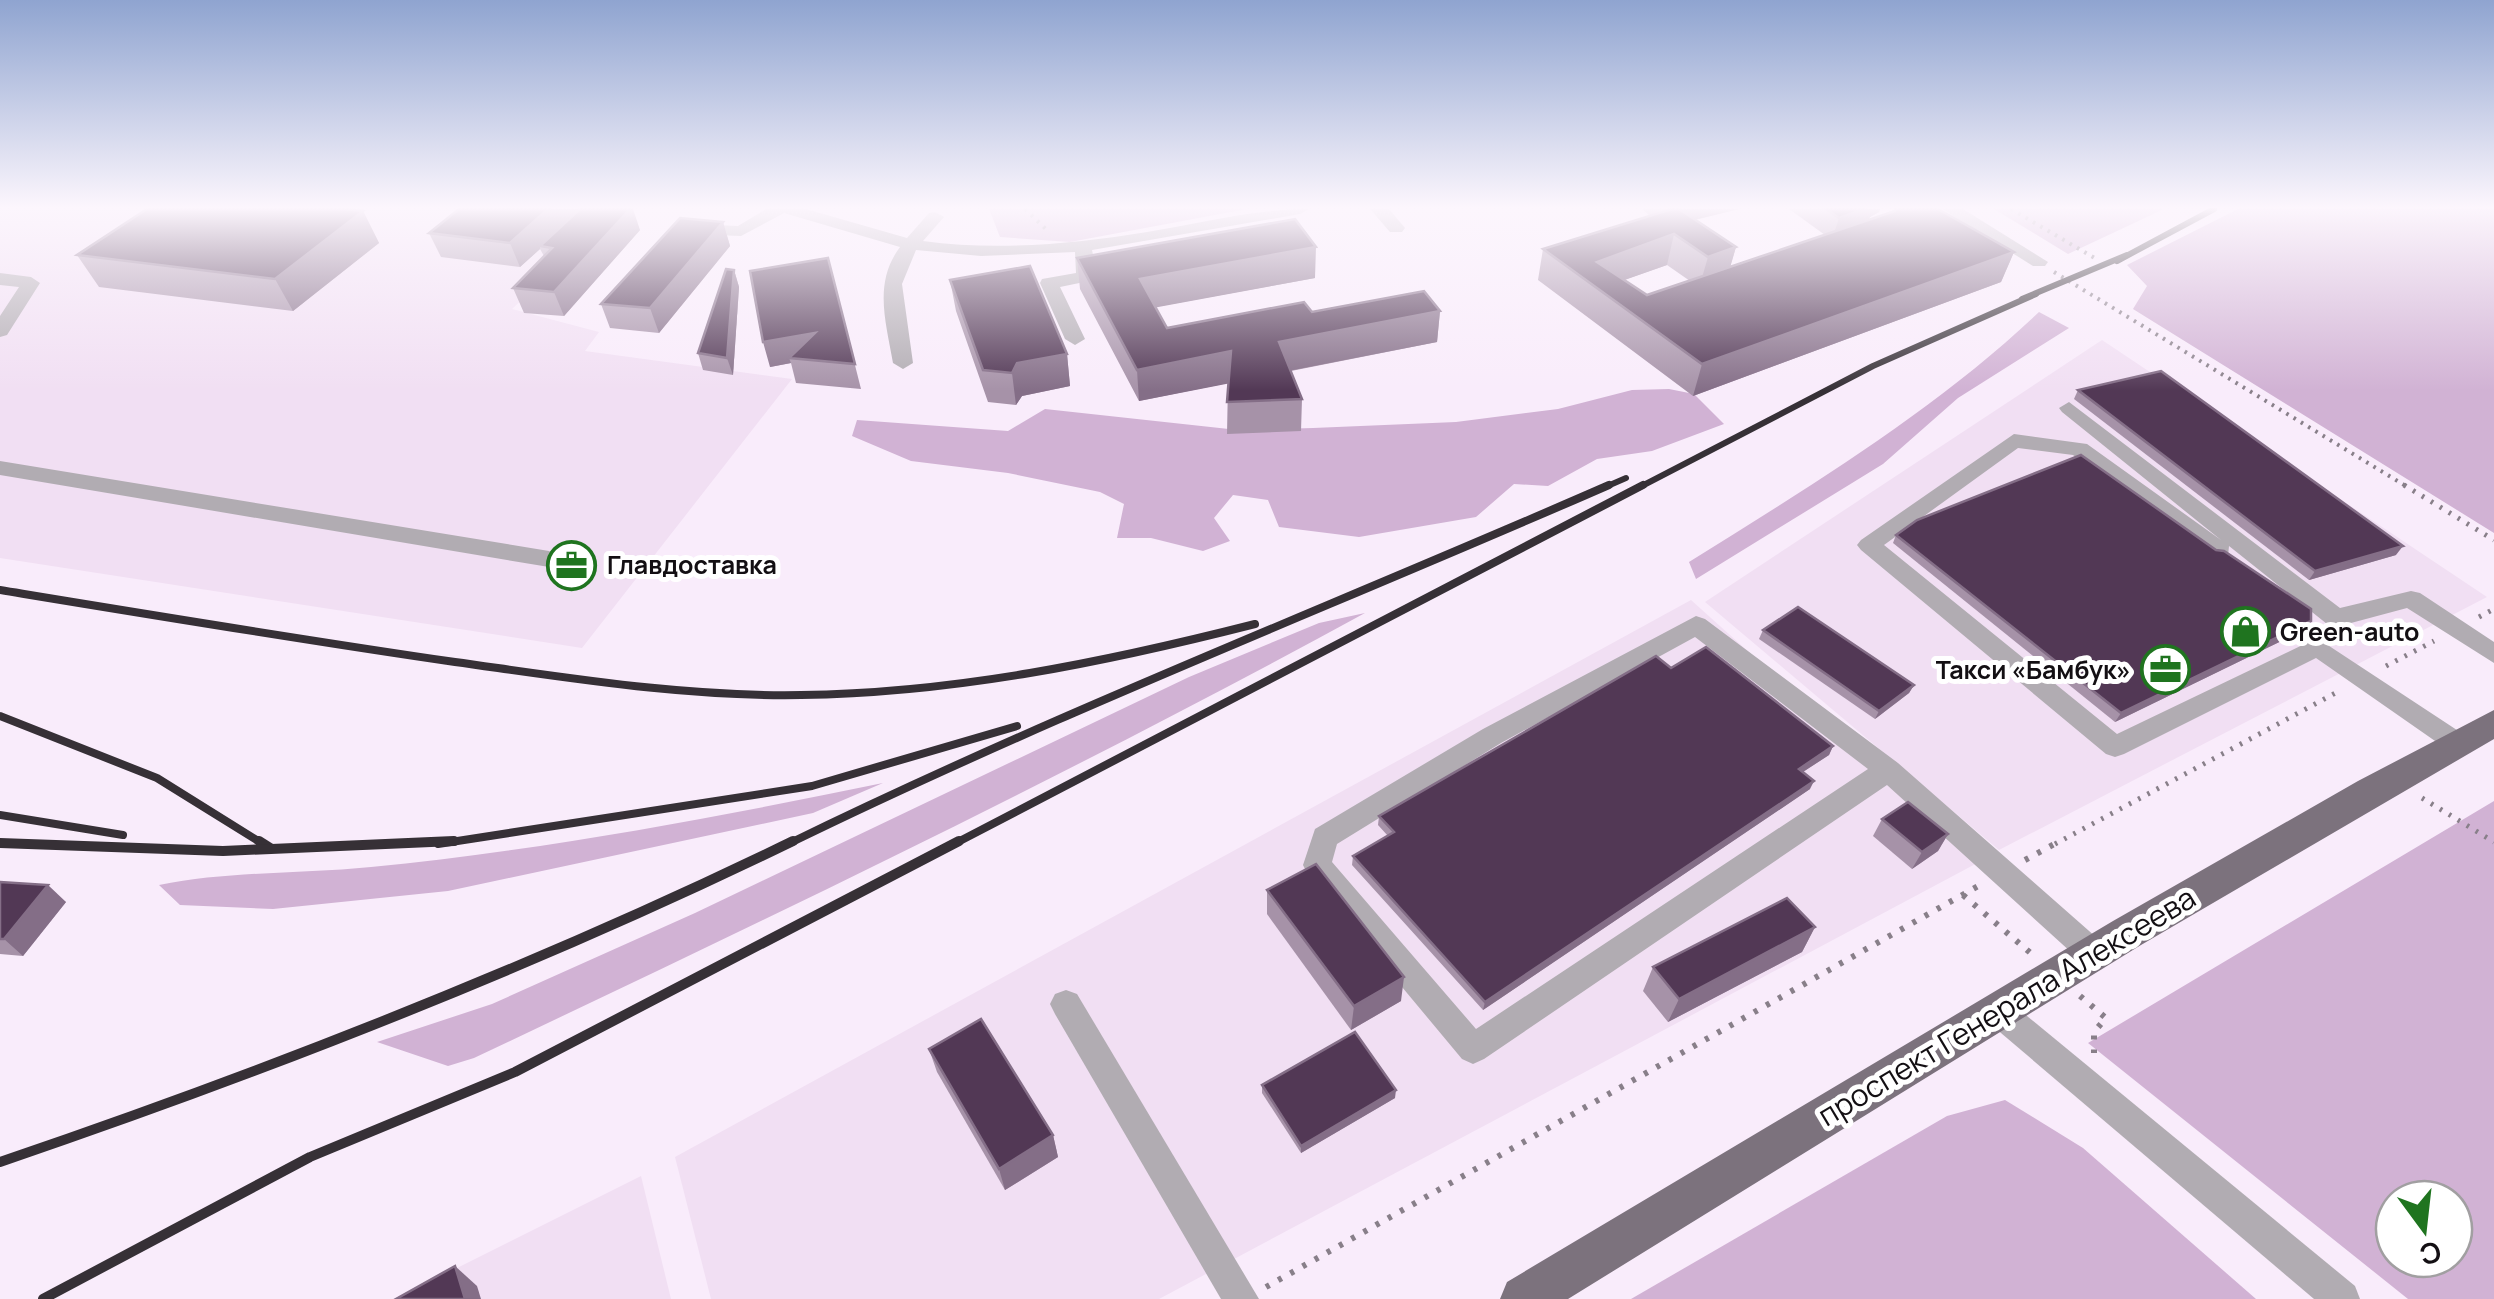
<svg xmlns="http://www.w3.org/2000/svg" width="2494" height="1299" font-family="Manrope,sans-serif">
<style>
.built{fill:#f1dff3}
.green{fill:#d1b2d4;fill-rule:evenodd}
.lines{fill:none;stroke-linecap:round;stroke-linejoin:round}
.path-far2{stroke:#887f89;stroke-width:4;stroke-dasharray:2.5 6;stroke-linecap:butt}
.path-far1{stroke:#887f89;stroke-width:5;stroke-dasharray:2.5 8;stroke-linecap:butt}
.path{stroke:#887f89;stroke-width:6;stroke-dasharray:4 10;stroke-linecap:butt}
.minor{fill:#b1acb2;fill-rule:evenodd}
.major{fill:#7c727d;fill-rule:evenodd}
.rail-far2{stroke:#363036;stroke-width:6}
.rail-far1{stroke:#363036;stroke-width:8}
.rail{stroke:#363036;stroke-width:10}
.wall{fill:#a692a8;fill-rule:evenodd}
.shaded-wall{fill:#846e87}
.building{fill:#523855;stroke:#846e87;stroke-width:2.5}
.labels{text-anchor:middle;stroke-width:10;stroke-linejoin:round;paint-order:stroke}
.poi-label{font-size:25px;font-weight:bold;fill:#130f13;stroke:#fff;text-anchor:start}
.near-street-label{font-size:30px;fill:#130f13;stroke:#fff}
</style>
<rect width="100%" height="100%" fill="#f9ecfb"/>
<!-- built -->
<g class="built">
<path d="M 0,209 L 617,209 L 512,309 L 599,332 L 585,351 L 792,379 L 582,648 L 0,558 Z"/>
<path d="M 2102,340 L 2487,597 L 1999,850 L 1705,602 Z"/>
<path d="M 1691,600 L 1981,861 L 1159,1299 L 711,1299 L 675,1157 Z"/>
<path d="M 641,1176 L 671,1299 L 395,1299 Z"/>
</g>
<!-- green -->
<g class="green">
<path d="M 989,209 L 1247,209 L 1070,242 L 1000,237 Z"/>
<path d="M 1994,209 L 2164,209 L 2068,254 Z"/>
<path d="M 2238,209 L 2494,209 L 2494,533 L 2133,309 L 2147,286 L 2127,265 Z"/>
<path d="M 2039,312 L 2069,328 L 1958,398 L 1883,464 L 1696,579 L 1689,562 C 1809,487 1936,410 2039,312 Z"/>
<path d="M 1669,389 L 1694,394 L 1724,424 L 1652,451 L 1597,459 L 1548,486 L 1514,484 L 1476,517 L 1359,537 L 1279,527 L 1268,500 L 1233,495 L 1214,518 L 1230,541 L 1203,551 L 1151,538 L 1117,538 L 1124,504 L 1100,492 L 1008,473 L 911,461 L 852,436 L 857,420 L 1008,431 L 1045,409 L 1238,430 L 1313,428 L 1456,422 L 1558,409 L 1632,390 Z"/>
<path d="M 1365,613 C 1074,772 774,916 474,1058 L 448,1066 L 377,1042 L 492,1004 L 695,913 L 1189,677 L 1319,623 Z"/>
<path d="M 883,783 L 813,813 L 448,891 L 273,909 L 180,905 L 159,885 C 228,871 300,874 371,867 C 543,850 714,818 883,783 Z"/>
<path d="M 2494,801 L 2494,1299 L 2408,1299 L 2088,1043 ZM 2394,1199 L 2454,1199 L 2454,1259 L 2394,1259 Z"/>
<path d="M 2005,1100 L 2083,1148 L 2256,1299 L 1631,1299 L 1947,1116 Z"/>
</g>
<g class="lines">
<!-- path-far2 -->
<g class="path-far2">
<path d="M 1025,209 L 1048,231"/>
<path d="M 2011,209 L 2098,260"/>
<path d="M 2054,272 L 2409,488"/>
</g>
<!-- path-far1 -->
<g class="path-far1">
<path d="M 2404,485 L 2494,540"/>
<path d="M 2479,617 L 2494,609"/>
<path d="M 2386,666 L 2434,641"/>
<path d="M 2422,798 L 2494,842"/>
<path d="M 2055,844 L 2341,690"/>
</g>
<!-- path -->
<g class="path">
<path d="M 2025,860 L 2060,841"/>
<path d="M 1963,895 L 2034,956"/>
<path d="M 2080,996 L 2106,1018 L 2094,1032 L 2094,1053"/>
<path d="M 1266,1287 L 1980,885"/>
</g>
<!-- minor -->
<g class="minor">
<path d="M 766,209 L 806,209 L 907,238 L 929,213 L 935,212 L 944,217 L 923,241 C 997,251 1074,244 1147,232 C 1201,223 1254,209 1309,209 L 1300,214 L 1092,250 L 1096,269 L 1089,281 L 1060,287 L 1085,339 L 1075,345 L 1065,339 L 1040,283 L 1042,279 L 1076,273 L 1075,252 L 981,256 L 916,250 L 902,284 L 913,363 L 903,369 L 893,363 C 886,322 873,283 900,247 L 784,213 L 741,236 L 691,234 L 682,229 L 691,224 L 738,226 Z"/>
<path d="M 1370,209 L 1389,209 L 1405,228 L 1402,232 L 1390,232 Z"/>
<path d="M 1942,209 L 1963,209 L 2048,262 L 2045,266 L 2033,266 Z"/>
<path d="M 0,273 L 31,277 L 40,283 L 7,335 L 0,337 L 0,316 L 19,287 L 0,285 Z"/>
<path d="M 2069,402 L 2340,608 L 2411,591 L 2420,593 L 2494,642 L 2494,663 L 2407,608 L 2336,627 L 2327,624 L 2229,546 L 2228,556 L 2212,556 L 2073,455 L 2018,448 L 1884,545 L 2117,734 L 2317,638 L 2466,736 L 2470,743 L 2466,750 L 2448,750 L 2316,658 L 2124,754 L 2115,757 L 2106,754 L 1861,550 L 1857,545 L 1861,540 L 2014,434 L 2087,444 L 2221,540 L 2062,412 L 2059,408 Z"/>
<path d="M 0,461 L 549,551 L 561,559 L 549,567 L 0,475 Z"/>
<path d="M 1696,616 L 1705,619 L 1898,763 L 2105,945 L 2109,954 L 2105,963 L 2094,967 L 2083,963 L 1887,785 L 1484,1059 L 1473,1064 L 1462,1059 L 1307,873 L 1303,865 L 1315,829 L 1483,729 ZM 1695,637 L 1868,769 L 1476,1029 L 1332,862 L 1337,844 L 1501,743 Z"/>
<path d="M 1066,990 L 1077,994 L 1259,1299 L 1221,1299 L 1055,1014 L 1050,1004 L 1055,994 Z"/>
<path d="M 1999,998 L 2010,1002 L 2355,1286 L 2360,1299 L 2314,1299 L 1988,1022 L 1983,1012 L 1988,1002 Z"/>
</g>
<!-- major -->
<path class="major" d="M 2494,710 L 2494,739 L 2141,945 L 1568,1299 L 1500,1299 L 1507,1282 L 2113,921 L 2358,781 Z"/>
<!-- rail-far2 -->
<g class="rail-far2">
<path d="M 2117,261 L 2214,209"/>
<path d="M 2022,299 L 2127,255"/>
<path d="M 1603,488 L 1626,478"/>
<path d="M 1638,488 L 1873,366 L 2036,294"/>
</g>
<!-- rail-far1 -->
<g class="rail-far1">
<path d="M 0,590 C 152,615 303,640 455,662 C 570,678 685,697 801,695 C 955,693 1106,662 1255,624"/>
<path d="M 0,716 L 157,778 L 263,844"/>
<path d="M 0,815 L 123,835"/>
<path d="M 0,843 L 24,844"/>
<path d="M 438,844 L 812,786 L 1017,726"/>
<path d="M 788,844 C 1056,713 1335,605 1609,485"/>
<path d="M 954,844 L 1643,485"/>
</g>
<!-- rail -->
<g class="rail">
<path d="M 259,841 L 270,848"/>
<path d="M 0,843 L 223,851 L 454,841"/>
<path d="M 0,1162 C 270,1070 536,966 793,841"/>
<path d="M 43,1299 L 310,1157 L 515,1072 L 959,841"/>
</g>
</g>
<!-- wall -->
<g class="wall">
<path d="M 459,209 L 578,209 L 640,230 L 564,316 L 524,313 L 513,288 L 544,256 L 540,249 L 520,267 L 441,257 L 429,233 Z"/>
<path d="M 1642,209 L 1739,209 L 1695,220 L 1736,247 L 1730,267 L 1825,235 L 1789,209 L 1880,209 L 1879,212 L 1870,217 L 1869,220 L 2014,252 L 2001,282 L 1693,396 L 1538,280 L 1543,249 L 1650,216 ZM 1667,265 L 1690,281 L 1647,295 L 1624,280 Z"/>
<path d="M 363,211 L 379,243 L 293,311 L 99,287 L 77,255 Z"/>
<path d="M 723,222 L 730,246 L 659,333 L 610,328 L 601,304 Z"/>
<path d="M 828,258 L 861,389 L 796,383 L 791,363 L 770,367 Z"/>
<path d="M 1077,258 L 1315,278 L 1155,307 L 1167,328 L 1312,312 L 1440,311 L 1437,342 L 1291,371 L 1302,399 L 1301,431 L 1227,434 L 1228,383 L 1139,401 L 1080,289 Z"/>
<path d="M 734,270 L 739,287 L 733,375 L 703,370 L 698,353 Z"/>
<path d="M 950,280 L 1067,354 L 1070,386 L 1022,396 L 1016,405 L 988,402 L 956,311 Z"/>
<path d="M 2078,390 L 2396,555 L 2309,580 L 2074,399 Z"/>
<path d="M 1896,535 L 2304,630 L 2115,722 L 1893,543 Z"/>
<path d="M 1763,630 L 1914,685 L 1909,693 L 1875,719 L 1759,639 Z"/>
<path d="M 1671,668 L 1833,746 L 1829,755 L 1803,772 L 1810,789 L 1483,1010 L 1352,865 L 1353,856 L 1388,836 L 1378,825 L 1379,816 Z"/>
<path d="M 1882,819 L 1948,834 L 1938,851 L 1912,869 L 1873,836 Z"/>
<path d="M 0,882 L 66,902 L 23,956 L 0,954 Z"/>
<path d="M 1267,890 L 1401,1001 L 1351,1030 L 1267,914 Z"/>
<path d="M 1815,927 L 1802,952 L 1668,1022 L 1643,991 L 1653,967 Z"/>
<path d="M 929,1049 L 1053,1135 L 1058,1157 L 1005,1190 L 937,1072 Z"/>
<path d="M 1262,1085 L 1395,1098 L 1301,1153 L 1262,1093 Z"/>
</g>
<!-- shaded-wall -->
<g class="shaded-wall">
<path d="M 548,209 L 578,209 L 579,213 L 540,246 L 540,249 L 520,267 L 510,243 Z"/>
<path d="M 630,209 L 633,209 L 640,230 L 564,316 L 554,292 Z"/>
<path d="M 1669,209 L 1739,209 L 1664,227 Z"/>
<path d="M 1865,209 L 1880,209 L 1879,212 L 1870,217 L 1866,228 L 1832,240 L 1839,218 Z"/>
<path d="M 363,211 L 379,243 L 293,311 L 275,279 Z"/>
<path d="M 723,222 L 730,246 L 659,333 L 650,308 Z"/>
<path d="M 1674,234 L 1667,265 L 1599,289 L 1597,262 Z"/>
<path d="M 1316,247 L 1315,278 L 1142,310 L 1140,279 Z"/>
<path d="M 1736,247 L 1727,278 L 1699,288 L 1708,257 Z"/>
<path d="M 2014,252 L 2001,282 L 1693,396 L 1702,364 Z"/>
<path d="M 734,270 L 739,287 L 733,375 L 727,358 Z"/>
<path d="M 1440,311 L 1437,342 L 1278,373 L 1279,342 Z"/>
<path d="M 815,333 L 789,358 L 791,363 L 770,367 L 763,342 Z"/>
<path d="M 1231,351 L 1231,383 L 1139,401 L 1137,370 Z"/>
<path d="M 1067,354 L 1070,386 L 1022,396 L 1016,405 L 1012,373 L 1017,363 Z"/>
<path d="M 2403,546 L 2396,555 L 2309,580 L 2315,571 Z"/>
<path d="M 2311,621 L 2304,630 L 2115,722 L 2121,713 Z"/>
<path d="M 1914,685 L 1909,693 L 1875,719 L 1879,711 Z"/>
<path d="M 1833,746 L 1829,755 L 1795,777 L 1799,769 Z"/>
<path d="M 1814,781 L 1810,789 L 1483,1010 L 1485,1002 Z"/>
<path d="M 1948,834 L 1938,851 L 1912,869 L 1922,852 Z"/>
<path d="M 48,885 L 66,902 L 23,956 L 4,939 Z"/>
<path d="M 1815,927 L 1802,952 L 1668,1022 L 1679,999 Z"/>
<path d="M 1404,977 L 1401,1001 L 1351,1030 L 1354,1006 Z"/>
<path d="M 1396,1090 L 1395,1098 L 1301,1153 L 1301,1146 Z"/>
<path d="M 1053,1135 L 1058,1157 L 1005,1190 L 999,1169 Z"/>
<path d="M 455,1266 L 477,1286 L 481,1299 L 465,1299 Z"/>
</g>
<!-- building -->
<g class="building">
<path d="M 147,209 L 345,209 L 363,211 L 275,279 L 77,255 Z"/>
<path d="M 459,209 L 548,209 L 510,243 L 429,233 Z"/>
<path d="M 580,209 L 630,209 L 554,292 L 513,288 L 552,248 L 540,246 Z"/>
<path d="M 1672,209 L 1679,209 L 1736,247 L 1708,257 L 1674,234 L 1597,262 L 1647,295 L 1895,211 L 1896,209 L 1938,209 L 2014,252 L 1702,364 L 1543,249 Z"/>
<path d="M 1826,209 L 1865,209 L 1839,218 Z"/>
<path d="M 680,218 L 723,222 L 650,308 L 601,304 Z"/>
<path d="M 1295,219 L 1316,247 L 1140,279 L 1167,328 L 1304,302 L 1312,312 L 1424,291 L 1440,311 L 1279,342 L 1302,399 L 1227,402 L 1231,351 L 1137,370 L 1077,258 Z"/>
<path d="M 828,258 L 855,364 L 789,358 L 815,333 L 763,342 L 750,271 Z"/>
<path d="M 1030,266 L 1067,354 L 1017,363 L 1012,373 L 983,370 L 950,280 Z"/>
<path d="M 726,269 L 734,270 L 727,358 L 698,353 Z"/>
<path d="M 2161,371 L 2403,546 L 2315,571 L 2078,390 Z"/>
<path d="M 2081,455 L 2216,550 L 2224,551 L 2311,609 L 2311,621 L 2121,713 L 1896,535 L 1917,520 Z"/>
<path d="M 1798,607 L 1914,685 L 1879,711 L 1763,630 Z"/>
<path d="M 1706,647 L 1833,746 L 1799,769 L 1814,781 L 1485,1002 L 1353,856 L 1394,832 L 1379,816 L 1656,656 L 1671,668 Z"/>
<path d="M 1908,802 L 1948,834 L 1922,852 L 1882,819 Z"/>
<path d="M 1316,864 L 1404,977 L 1354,1006 L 1267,890 Z"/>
<path d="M 0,882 L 48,885 L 4,939 L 0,939 Z"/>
<path d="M 1787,898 L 1815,927 L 1679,999 L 1653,967 Z"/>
<path d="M 981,1019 L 1053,1135 L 999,1169 L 929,1049 Z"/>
<path d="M 1355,1032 L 1396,1090 L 1301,1146 L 1262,1085 Z"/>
<path d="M 455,1266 L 465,1299 L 396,1299 Z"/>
</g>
<!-- sky -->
<linearGradient id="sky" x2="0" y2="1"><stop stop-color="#8fa4d0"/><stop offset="0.53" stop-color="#fcf6fd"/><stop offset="1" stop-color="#fcf6fd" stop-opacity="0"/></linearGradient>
<rect width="2494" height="391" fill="url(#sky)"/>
<!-- icons -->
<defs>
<symbol id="office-ring" viewBox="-11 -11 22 22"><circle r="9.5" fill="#fff" stroke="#1f741f" stroke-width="1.5"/><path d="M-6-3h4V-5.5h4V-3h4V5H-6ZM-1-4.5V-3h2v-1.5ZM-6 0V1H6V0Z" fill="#1f741f"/></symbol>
<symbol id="shop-ring" viewBox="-11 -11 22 22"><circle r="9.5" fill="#fff" stroke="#1f741f" stroke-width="1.5"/><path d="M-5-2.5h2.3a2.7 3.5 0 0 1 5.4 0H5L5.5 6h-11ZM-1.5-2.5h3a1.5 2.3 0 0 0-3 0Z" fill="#1f741f"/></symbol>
</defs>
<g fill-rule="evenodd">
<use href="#office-ring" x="544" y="538" width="55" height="55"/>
<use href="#shop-ring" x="2218" y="604" width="55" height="55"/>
<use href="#office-ring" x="2138" y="642" width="55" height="55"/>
</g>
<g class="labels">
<!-- poi labels -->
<g class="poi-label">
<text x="607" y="574">Главдоставка</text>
<text x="2280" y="641">Green-auto</text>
<text x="2131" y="679" text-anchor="end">Такси «Бамбук»</text>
</g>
<!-- near-street labels -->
<g class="near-street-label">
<text transform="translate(2007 1007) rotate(-31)" y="10">проспект Генерала Алексеева</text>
</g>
</g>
<!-- north arrow -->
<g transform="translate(2424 1229) rotate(165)"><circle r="48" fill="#ffffff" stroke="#a19fa1" stroke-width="2.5"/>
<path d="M0-8L18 38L0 25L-18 38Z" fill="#1f741f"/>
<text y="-15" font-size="28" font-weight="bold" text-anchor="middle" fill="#130f13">С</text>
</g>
</svg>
